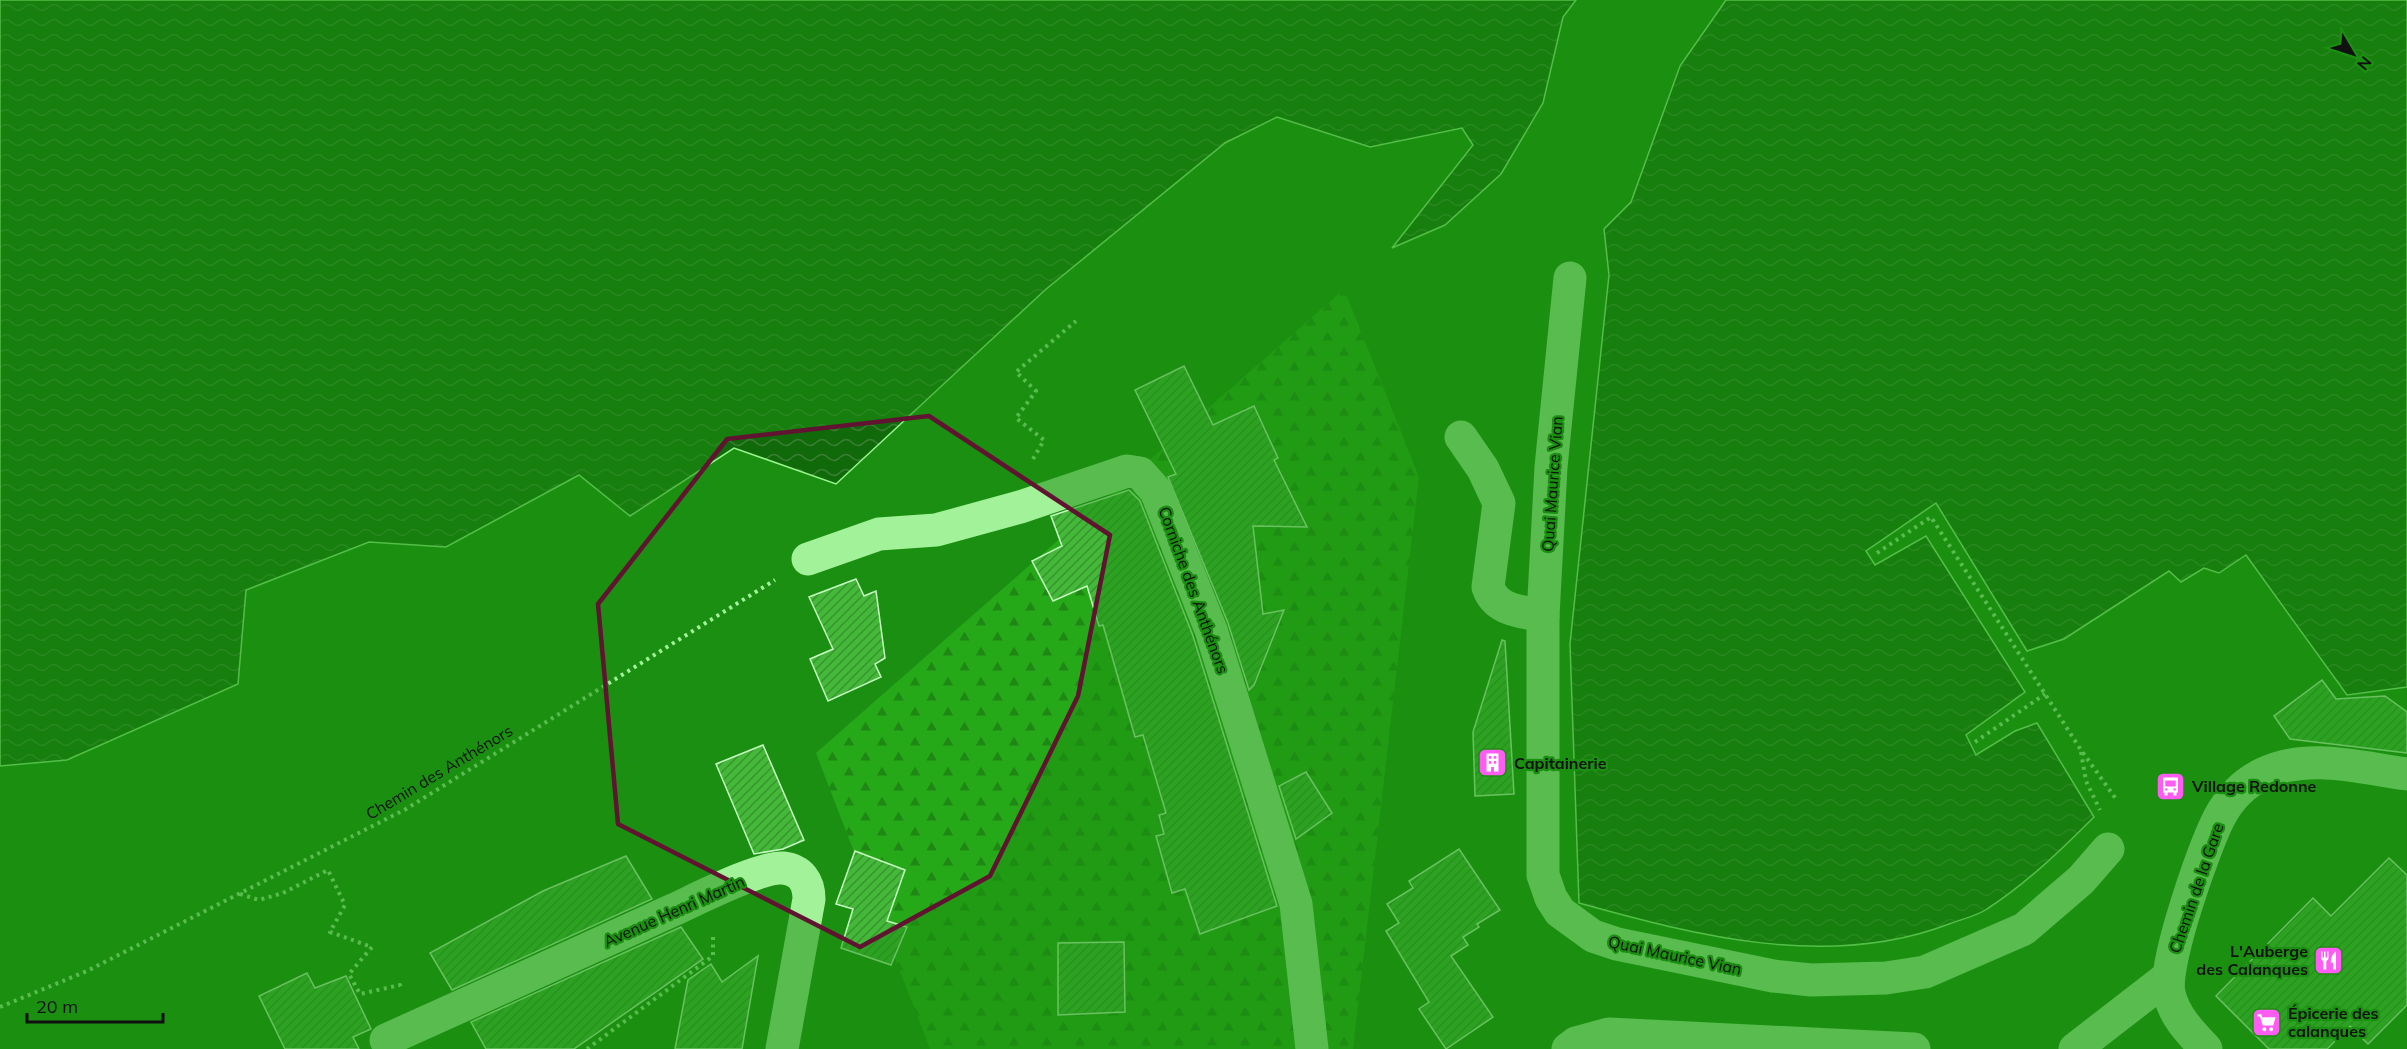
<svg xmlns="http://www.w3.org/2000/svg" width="2407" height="1049" font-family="Mulish,sans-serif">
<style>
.forest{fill:url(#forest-firs)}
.water{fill:url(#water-waves);stroke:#97f68c;stroke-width:1.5}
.building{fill:url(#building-hatch);stroke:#c7fdc2;stroke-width:1.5}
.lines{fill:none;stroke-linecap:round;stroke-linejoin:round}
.path{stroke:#a2f29a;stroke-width:4;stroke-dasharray:3 4.5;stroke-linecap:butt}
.minor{stroke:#a2f29a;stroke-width:33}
.marked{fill:none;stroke:#611432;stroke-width:4.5;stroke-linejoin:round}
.labels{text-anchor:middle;stroke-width:4.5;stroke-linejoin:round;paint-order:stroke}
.street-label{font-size:16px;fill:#111;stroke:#1b8f11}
.poi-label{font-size:16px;font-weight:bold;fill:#111;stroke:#1b8f11;text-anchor:start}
</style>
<defs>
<pattern id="forest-firs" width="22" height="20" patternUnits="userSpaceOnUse" patternTransform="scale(1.5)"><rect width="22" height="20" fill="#26a918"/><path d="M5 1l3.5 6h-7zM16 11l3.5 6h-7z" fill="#1f8814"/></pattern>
<pattern id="water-waves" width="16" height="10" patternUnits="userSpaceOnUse" patternTransform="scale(1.5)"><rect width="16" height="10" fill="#116a0a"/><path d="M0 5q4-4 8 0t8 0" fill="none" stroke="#3b7e36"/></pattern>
<pattern id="building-hatch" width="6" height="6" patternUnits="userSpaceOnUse" patternTransform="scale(1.5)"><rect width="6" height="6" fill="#44b839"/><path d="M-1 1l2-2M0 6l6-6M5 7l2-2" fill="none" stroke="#37942f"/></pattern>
</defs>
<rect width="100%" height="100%" fill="#1b8f11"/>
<!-- forest -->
<path class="forest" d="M 1344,289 L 1419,477 L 1353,1049 L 930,1049 L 816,753 Z"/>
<!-- water -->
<g class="water">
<path d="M 0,0 L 1576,0 L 1563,17 L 1543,103 L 1501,174 L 1445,225 L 1392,248 L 1473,145 L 1462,128 L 1370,147 L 1277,117 L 1225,143 L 1045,290 L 836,484 L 734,448 L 630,516 L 579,475 L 446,547 L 369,542 L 246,590 L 238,684 L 67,760 L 0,766 Z"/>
<path d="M 1726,0 L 2407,0 L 2407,687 L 2347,695 L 2246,555 L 2219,573 L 2204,568 L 2181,582 L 2169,571 L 2064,639 L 2027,651 L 1936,503 L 1866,551 L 1875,565 L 1926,536 L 2025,692 L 1966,735 L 1976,755 L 2015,731 L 2037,723 L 2094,817 C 2061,850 2027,883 1987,909 C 1977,916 1962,919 1949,924 C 1829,970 1698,936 1579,903 L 1570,644 L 1609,275 L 1604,229 L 1631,202 L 1680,66 Z"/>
</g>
<!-- building -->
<g class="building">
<path d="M 1184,366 L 1213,425 L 1254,406 L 1278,458 L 1274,460 L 1307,527 L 1253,526 L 1263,614 L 1284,610 L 1254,685 L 1249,690 L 1228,623 L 1168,477 L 1176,474 L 1135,390 Z"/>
<path d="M 1129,490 L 1140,501 L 1193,636 L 1277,906 L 1200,934 L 1185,889 L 1172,893 L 1156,836 L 1164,834 L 1159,815 L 1166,813 L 1143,735 L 1135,737 L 1103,625 L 1099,626 L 1087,586 L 1053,601 L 1032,561 L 1062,546 L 1051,516 Z"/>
<path d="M 856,579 L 864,596 L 876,591 L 885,658 L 875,664 L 881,677 L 828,701 L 810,659 L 833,649 L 809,597 Z"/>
<path d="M 1502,640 L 1505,641 L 1514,794 L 1475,796 L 1473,732 Z"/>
<path d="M 2322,680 L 2336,699 L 2385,696 L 2407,712 L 2407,753 L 2290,739 L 2274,716 Z"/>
<path d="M 763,745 L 804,840 L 783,849 L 754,854 L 716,764 Z"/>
<path d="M 1306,772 L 1332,813 L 1296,839 L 1279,786 Z"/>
<path d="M 1459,849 L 1500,910 L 1477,924 L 1479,927 L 1463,937 L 1468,945 L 1451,956 L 1493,1017 L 1446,1049 L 1419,1009 L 1429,1002 L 1386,931 L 1399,923 L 1387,904 L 1413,888 L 1409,881 Z"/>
<path d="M 855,851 L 905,870 L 887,921 L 907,927 L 891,965 L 841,948 L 853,909 L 836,904 Z"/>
<path d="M 626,856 L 652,899 L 452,990 L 430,953 L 543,891 Z"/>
<path d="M 2389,858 L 2407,875 L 2407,1005 L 2368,1044 L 2350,1026 L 2327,1049 L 2269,1049 L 2216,996 L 2313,898 L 2331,916 Z"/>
<path d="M 681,927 L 703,959 L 574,1049 L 486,1049 L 471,1022 Z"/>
<path d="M 1124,942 L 1125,1012 L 1058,1015 L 1058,943 Z"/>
<path d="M 758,956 L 742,1049 L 675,1049 L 688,980 L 711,964 L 722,982 Z"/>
<path d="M 307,973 L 315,988 L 346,976 L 371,1029 L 353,1037 L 359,1049 L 285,1049 L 259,996 Z"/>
</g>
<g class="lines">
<!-- path -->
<g class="path">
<path d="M 1033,459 L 1044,440 L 1016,418 L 1036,391 L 1016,372 L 1076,321"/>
<path d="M 1877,553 L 1931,517 L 2081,750 L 2116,799"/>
<path d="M 1975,742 L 2045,694"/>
<path d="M 2081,752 L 2086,781 L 2100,810"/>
<path d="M 240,894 L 259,900 L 283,893 L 328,870 L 345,905 L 330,932 L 372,947 L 349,974 L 360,994 L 400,985 L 401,989"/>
<path d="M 0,1007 L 87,971 L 406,809 L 775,580"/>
<path d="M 587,1049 L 713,956 L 713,935"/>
</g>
<!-- minor -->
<g class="minor">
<path d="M 1570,278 L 1551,467 L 1543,616 L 1543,875 L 1551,898 L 1560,912 L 1593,936 L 1617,944 L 1773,976 L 1811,980 L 1886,978 L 1925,972 L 2024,929 L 2081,880 L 2108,849"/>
<path d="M 1461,437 L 1483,469 L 1499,503 L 1488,587 C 1496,611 1521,611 1543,616"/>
<path d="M 808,559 L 879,534 L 936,530 L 1020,507 L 1127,471 L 1140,473 L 1156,491 L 1211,630 L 1296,904 L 1312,1049"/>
<path d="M 386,1040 C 482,997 577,954 673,910 C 695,900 761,866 783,868 C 801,870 809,882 809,899 L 782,1049"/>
<path d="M 1568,1049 L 1576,1043 L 1609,1034 L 1914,1049"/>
<path d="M 2075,1049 L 2168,977"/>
<path d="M 2206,1049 C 2190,1032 2174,1016 2169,993 C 2163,963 2204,848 2219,818 C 2229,799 2244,783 2263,774 C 2308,752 2361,768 2407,774"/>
</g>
</g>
<!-- marked area -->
<path d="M0 0H2407V1049H0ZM 929,416 L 1110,535 L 1078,696 L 990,876 L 860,947 L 618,824 L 598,604 L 727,439 Z" fill="#1b8f11" fill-opacity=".55" fill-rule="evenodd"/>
<path class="marked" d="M 929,416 L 1110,535 L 1078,696 L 990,876 L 860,947 L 618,824 L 598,604 L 727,439 Z"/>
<!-- icons -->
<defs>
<symbol id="building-square" viewBox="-11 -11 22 22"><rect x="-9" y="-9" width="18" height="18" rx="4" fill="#ff5cf3" stroke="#1b8f11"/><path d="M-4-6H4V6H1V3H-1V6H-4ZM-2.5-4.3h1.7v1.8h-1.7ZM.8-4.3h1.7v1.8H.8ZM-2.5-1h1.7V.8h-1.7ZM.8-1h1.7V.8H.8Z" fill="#fff"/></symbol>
<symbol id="bus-square" viewBox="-11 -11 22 22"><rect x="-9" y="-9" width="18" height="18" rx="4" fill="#ff5cf3" stroke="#1b8f11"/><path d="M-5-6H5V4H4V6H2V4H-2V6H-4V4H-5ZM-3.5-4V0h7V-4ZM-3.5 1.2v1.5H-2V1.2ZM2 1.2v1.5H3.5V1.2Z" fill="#fff"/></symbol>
<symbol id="restaurant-square" viewBox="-11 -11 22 22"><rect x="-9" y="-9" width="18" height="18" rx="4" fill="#ff5cf3" stroke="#1b8f11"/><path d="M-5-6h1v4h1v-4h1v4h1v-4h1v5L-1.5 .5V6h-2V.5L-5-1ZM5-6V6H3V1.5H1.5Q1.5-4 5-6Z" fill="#fff"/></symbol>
<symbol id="supermarket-square" viewBox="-11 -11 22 22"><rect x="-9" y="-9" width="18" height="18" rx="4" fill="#ff5cf3" stroke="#1b8f11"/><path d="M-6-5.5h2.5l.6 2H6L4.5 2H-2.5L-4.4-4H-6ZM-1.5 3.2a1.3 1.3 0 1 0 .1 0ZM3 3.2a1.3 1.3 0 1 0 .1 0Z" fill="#fff"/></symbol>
</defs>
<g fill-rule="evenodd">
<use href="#building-square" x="1476" y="746" width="33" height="33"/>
<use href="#bus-square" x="2154" y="770" width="33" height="33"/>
<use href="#restaurant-square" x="2312" y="944" width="33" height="33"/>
<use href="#supermarket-square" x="2250" y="1006" width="33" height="33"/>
</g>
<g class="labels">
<!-- street labels -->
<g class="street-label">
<text transform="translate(1552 484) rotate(-86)" y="6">Quai Maurice Vian</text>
<text transform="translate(1194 590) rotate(70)" y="6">Corniche des Anthénors</text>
<text transform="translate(439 772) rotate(-31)" y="6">Chemin des Anthénors</text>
<text transform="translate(2196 888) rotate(-71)" y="6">Chemin de la Gare</text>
<text transform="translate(674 911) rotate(-24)" y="6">Avenue Henri Martin</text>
<text transform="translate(1675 955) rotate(12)" y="6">Quai Maurice Vian</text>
</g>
<!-- poi labels -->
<g class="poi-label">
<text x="1514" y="769">Capitainerie</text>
<text x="2192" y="792">Village Redonne</text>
<text x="2308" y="957" text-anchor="end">L'Auberge<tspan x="2308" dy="18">des Calanques</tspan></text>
<text x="2288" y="1019">Épicerie des<tspan x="2288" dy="18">calanques</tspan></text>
</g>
</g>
<!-- north arrow -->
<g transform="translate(2353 54) rotate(129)" stroke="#1b8f11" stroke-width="4.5" paint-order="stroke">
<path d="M0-4.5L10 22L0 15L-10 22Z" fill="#111111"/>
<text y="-9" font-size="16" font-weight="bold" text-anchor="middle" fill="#111111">N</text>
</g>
<!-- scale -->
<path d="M27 1013v9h136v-9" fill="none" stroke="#111111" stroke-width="3"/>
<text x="36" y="1013" font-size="18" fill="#111111" stroke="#1b8f11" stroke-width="4.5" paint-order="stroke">20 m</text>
</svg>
